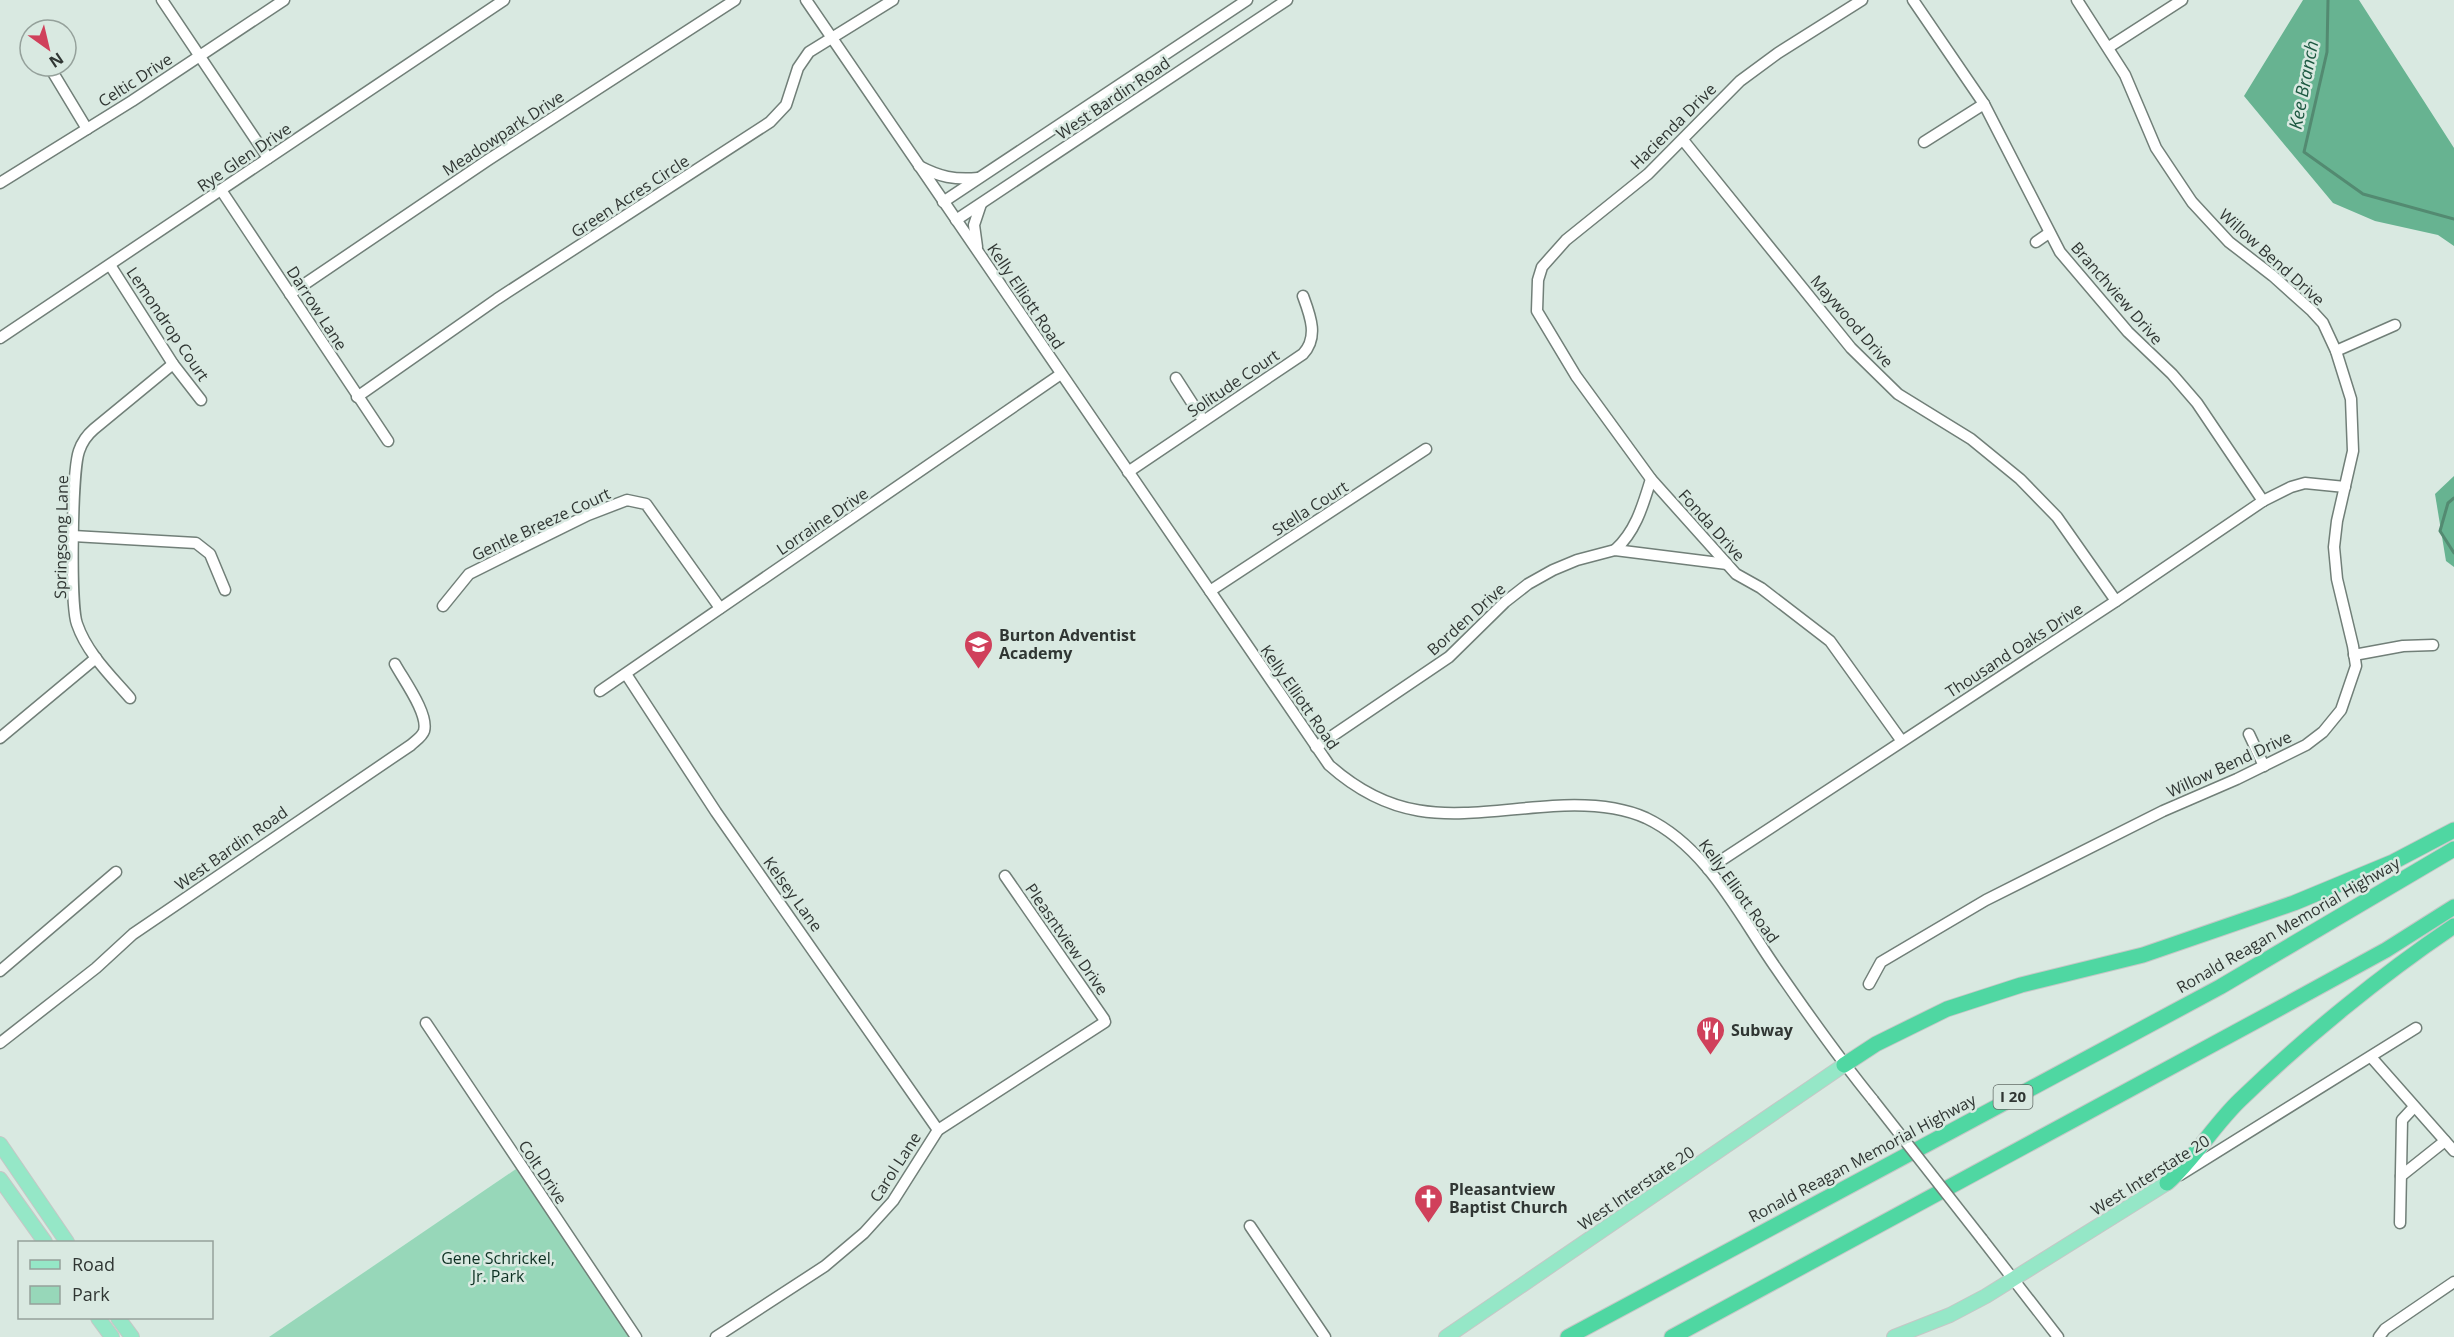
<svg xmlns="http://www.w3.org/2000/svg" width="2454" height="1337" font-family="'Open Sans',sans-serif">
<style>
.green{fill:#97d7b9}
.forest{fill:#67b391}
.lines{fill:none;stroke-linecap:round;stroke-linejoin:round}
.stream{stroke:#538a71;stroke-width:3}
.minor-casing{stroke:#717f78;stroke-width:13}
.major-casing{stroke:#c5c7c6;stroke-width:16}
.highway-casing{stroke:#c5c7c6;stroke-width:17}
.minor{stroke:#fff;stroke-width:10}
.major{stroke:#95e7c7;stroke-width:14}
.highway{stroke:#4fd7a2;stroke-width:15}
.minor-bridge-casing{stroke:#717f78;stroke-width:13;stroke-linecap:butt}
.minor-bridge{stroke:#fff;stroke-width:10}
.labels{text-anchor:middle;stroke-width:5;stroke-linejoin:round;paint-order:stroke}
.shield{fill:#d9e9e1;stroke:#636c67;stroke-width:1.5}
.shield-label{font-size:15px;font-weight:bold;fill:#303633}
.street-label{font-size:16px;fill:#303633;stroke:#d9e9e1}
.poi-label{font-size:16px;font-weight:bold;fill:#303633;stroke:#d9e9e1;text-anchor:start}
.park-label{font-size:16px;fill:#0d3022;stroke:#d9e9e1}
.water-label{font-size:18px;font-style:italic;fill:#1d5841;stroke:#d9e9e1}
</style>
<rect width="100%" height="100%" fill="#d9e9e1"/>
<!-- green -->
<path class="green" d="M 516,1169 L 631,1337 L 269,1337 Z"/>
<!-- forest -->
<g class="forest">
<path d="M 2303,0 L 2359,0 L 2454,148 L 2454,246 L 2438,235 L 2375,221 L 2333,203 L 2244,96 Z"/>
<path d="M 2454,476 L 2454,567 L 2446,561 L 2435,494 Z"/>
</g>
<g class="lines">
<!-- stream -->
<g class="stream">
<path d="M 2328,0 L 2327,52 L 2304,152 L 2363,194 L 2454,219"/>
<path d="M 2454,498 L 2448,503 L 2440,531 L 2454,553"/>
</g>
<defs>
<g id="minor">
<path d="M 162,0 L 268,158"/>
<path d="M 806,0 L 1329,765 C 1403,831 1463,812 1553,806 C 1584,804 1617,805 1646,818 C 1707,847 1739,915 1776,968 C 1807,1013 1838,1057 1873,1100"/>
<path d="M 1862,0 L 1778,53 L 1740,81 L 1648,174 L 1566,240 L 1542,267 L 1538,280 L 1537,311 L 1576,376 L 1651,479 L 1736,574 L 1761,588 L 1830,641 L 1901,740"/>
<path d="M 1913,0 L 1984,104 L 2060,252 L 2128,332 L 2172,374 L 2197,403 L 2263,501"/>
<path d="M 2109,47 L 2182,0"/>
<path d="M 49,66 L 87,129"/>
<path d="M 1683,140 L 1851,348 L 1898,394 L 1971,439 L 2020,479 L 2057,517 L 2116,601"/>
<path d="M 1924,142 L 1984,104"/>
<path d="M 919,166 C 940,177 954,180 978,178"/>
<path d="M 0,183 L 132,101 L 284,0"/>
<path d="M 221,190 L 388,441"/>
<path d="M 943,202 L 1247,0"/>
<path d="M 956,220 L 1287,0"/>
<path d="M 2036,242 L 2049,233"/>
<path d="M 977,247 L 974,225 L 981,204"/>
<path d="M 110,265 L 173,364 L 201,400"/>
<path d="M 290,294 L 488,160 L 735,0"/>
<path d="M 0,338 L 504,0"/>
<path d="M 2336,351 L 2395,325"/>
<path d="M 1176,378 L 1203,420"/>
<path d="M 357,397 L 497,299 L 770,122 L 786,105 L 798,68 L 809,52 L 893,0"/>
<path d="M 1128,472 L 1303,354 C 1319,337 1310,315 1303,296"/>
<path d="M 73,536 L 196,543 L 210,554 L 225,590"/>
<path d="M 1615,550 C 1636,531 1643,505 1651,479"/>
<path d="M 1210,591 L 1426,449"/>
<path d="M 443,606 L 469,574 L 501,558 L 588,515 L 627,500 L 646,504 L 720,608"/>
<path d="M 2354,655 L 2403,646 L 2433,645"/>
<path d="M 626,674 L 716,812 L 938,1130"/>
<path d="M 600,691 L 1061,374"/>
<path d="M 130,698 C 110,675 87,653 77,624 C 70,605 72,471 79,451 C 82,442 87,435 94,429 L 173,364"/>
<path d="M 2249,734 L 2264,766"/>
<path d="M 0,738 L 96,658"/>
<path d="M 1316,747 L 1449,657 L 1505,602 L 1528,584 L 1553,570 L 1577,560 L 1615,550 L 1727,564"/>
<path d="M 1708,869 L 2116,601 L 2263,501 L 2291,487 L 2305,483 L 2345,487"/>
<path d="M 1005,876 L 1104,1019"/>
<path d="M 0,971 L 116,872"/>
<path d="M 1869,984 L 1881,962 L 1986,900 L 2163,811 L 2237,779 L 2306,745 L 2323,732 L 2341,710 L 2356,666 L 2353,646 L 2337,579 L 2334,547 L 2337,521 L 2353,451 L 2351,399 L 2336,351 L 2323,323 L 2312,311 L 2273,276 L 2229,242 L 2192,202 L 2156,148 L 2125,75 L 2077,0"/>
<path d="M 426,1023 L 636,1337"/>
<path d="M 0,1043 L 96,968 L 133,934 L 411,745 C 415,741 422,737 424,731 C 429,714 403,679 395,664"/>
<path d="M 2371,1057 L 2454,1151"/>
<path d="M 2180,1175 L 2416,1028"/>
<path d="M 2401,1176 L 2445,1141"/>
<path d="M 2400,1223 L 2402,1120 L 2414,1107"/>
<path d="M 1250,1226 L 1325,1337"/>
<path d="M 1982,1239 L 2058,1337"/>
<path d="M 716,1337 L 825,1266 L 864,1233 L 893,1201 L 938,1130 L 1105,1022"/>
<path d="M 2379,1337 L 2385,1329 L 2454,1282"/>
</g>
<g id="major">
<path d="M 0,1144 L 67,1242"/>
<path d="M 0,1179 L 45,1242"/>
<path d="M 98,1318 L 112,1337"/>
<path d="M 118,1318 L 132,1337"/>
<path d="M 1446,1337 L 1844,1065"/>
<path d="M 1894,1337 L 1950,1315 L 1986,1296 L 2167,1183"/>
</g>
<g id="highway">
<path d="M 1844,1065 L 1876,1044 L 1947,1009 L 2021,985 L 2143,955 L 2294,903 L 2393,862 L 2454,830"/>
<path d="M 2167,1183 C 2195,1158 2213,1126 2240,1100 C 2303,1039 2381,975 2454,926"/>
<path d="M 1568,1337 L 2220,987 L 2454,849"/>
<path d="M 1672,1337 L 2282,1007 L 2386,950 L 2454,907"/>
</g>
</defs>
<!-- minor casing -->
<use href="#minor" class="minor-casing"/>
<!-- major casing -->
<use href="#major" class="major-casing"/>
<!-- highway casing -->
<use href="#highway" class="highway-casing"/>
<!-- minor -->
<use href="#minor" class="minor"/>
<!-- major -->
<use href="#major" class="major"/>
<!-- highway -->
<use href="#highway" class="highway"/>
<defs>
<path id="minor-bridge" d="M 1873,1100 L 1982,1239"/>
</defs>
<!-- minor-bridge casing -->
<use href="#minor-bridge" class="minor-bridge-casing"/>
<!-- minor-bridge -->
<use href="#minor-bridge" class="minor-bridge"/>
</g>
<!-- icons -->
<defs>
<symbol id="school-pin" viewBox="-11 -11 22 30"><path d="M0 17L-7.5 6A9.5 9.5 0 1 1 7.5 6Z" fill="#d0405b" stroke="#d9e9e1"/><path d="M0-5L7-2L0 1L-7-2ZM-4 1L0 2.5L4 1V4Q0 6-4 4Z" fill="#fff"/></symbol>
<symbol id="restaurant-pin" viewBox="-11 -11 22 30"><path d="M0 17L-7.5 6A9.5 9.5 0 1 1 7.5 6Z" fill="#d0405b" stroke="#d9e9e1"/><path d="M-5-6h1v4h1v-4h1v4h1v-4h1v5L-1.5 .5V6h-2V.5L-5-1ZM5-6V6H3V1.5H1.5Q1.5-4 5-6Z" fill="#fff"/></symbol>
<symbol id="church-pin" viewBox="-11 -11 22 30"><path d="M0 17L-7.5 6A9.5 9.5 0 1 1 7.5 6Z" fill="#d0405b" stroke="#d9e9e1"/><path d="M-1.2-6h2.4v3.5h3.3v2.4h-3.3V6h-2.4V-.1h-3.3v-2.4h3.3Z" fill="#fff"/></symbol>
</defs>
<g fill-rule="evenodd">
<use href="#school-pin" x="962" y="628" width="33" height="45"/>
<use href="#restaurant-pin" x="1694" y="1014" width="33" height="45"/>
<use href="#church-pin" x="1412" y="1182" width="33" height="45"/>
</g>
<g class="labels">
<!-- shield labels -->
<rect class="shield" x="1993.5" y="1085" width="39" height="24" rx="4.5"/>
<g class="shield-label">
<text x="2013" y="1102">I 20</text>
</g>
<!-- street labels -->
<g class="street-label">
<text transform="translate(135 80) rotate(-33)" y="6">Celtic Drive</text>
<text transform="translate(1113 98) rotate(-34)" y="6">West Bardin Road</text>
<text transform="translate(1673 126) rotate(-45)" y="6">Hacienda Drive</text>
<text transform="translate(503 133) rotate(-33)" y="6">Meadowpark Drive</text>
<text transform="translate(244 157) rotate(-34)" y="6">Rye Glen Drive</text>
<text transform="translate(630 196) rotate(-33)" y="6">Green Acres Circle</text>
<text transform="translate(2272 257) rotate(42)" y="6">Willow Bend Drive</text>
<text transform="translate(2117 293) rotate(49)" y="6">Branchview Drive</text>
<text transform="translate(1026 296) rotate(56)" y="6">Kelly Elliott Road</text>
<text transform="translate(317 308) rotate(57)" y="6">Darrow Lane</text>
<text transform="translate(1852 321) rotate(49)" y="6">Maywood Drive</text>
<text transform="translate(168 324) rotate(56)" y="6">Lemondrop Court</text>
<text transform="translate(1233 383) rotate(-34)" y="6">Solitude Court</text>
<text transform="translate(1310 508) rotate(-33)" y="6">Stella Court</text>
<text transform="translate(822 521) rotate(-34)" y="6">Lorraine Drive</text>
<text transform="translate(541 524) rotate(-25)" y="6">Gentle Breeze Court</text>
<text transform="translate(1712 525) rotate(48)" y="6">Fonda Drive</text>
<text transform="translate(61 537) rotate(-89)" y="6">Springsong Lane</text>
<text transform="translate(1466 619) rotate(-42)" y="6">Borden Drive</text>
<text transform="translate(2014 650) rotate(-33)" y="6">Thousand Oaks Drive</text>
<text transform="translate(1300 697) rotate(55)" y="6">Kelly Elliott Road</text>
<text transform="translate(2229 764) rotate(-25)" y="6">Willow Bend Drive</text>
<text transform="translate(231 848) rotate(-35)" y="6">West Bardin Road</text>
<text transform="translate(1739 891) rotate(54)" y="6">Kelly Elliott Road</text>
<text transform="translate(793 894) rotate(54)" y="6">Kelsey Lane</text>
<text transform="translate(2288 925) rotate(-30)" y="6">Ronald Reagan Memorial Highway</text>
<text transform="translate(1067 939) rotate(55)" y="6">Pleasntview Drive</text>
<text transform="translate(1862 1158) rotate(-28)" y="6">Ronald Reagan Memorial Highway</text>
<text transform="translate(895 1167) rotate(-57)" y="6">Carol Lane</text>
<text transform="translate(543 1172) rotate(56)" y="6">Colt Drive</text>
<text transform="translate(2150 1175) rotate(-32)" y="6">West Interstate 20</text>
<text transform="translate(1636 1188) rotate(-34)" y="6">West Interstate 20</text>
</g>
<!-- poi labels -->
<g class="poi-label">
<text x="999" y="641">Burton Adventist<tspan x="999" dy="18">Academy</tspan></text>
<text x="1731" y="1036">Subway</text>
<text x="1449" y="1195">Pleasantview<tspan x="1449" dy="18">Baptist Church</tspan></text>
</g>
<!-- park labels -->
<g class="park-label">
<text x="498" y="1264">Gene Schrickel,<tspan x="498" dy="18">Jr. Park</tspan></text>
</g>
<!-- water labels -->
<g class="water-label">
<text transform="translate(2304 85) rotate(-79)" y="6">Kee Branch</text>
</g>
</g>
<!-- legend -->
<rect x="18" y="1241" width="195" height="78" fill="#d9e9e1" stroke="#95a19b" stroke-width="1.5"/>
<rect x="30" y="1260" width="30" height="9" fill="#95e7c7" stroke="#95a19b" stroke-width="1.5"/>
<text x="72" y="1271" font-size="18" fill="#303633">Road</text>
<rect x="30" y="1286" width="30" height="18" fill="#97d7b9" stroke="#95a19b" stroke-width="1.5"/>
<text x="72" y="1301" font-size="18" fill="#303633">Park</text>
<!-- north arrow -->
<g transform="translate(48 48) rotate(146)"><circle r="28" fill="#d9e9e1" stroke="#95a19b" stroke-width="1.5"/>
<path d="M0-4.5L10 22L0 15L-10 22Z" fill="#d0405b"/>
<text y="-9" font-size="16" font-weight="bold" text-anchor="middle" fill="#303633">N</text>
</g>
</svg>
